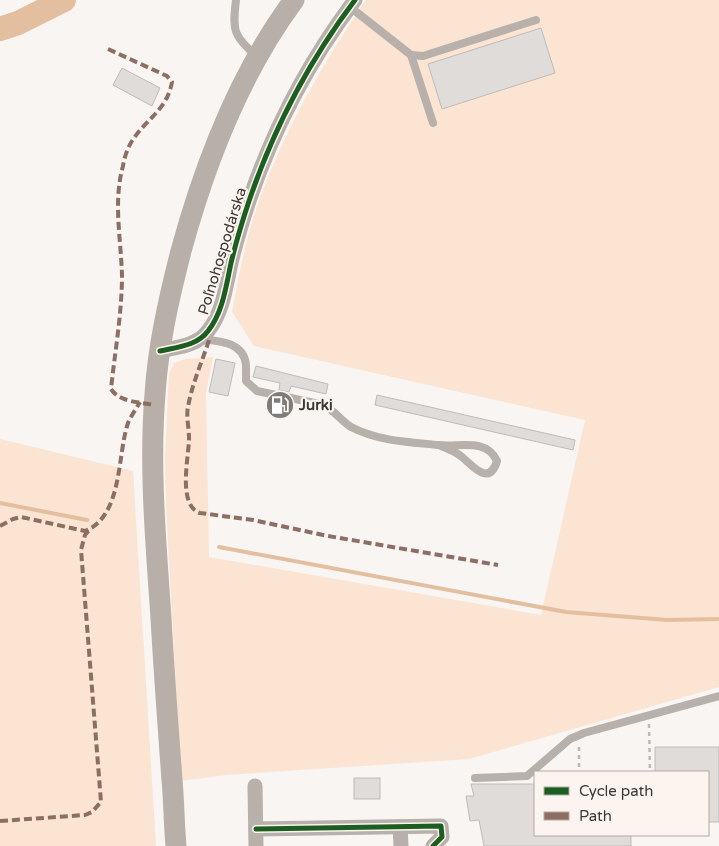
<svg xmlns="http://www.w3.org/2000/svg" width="719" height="846" font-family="'Varela Round',sans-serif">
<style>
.green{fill:#fbe4d2}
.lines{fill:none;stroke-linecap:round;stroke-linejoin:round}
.stream{stroke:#e4bf9f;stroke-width:4}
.river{stroke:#e4bf9f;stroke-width:24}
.building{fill:#dfdcda;stroke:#bebbb9}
.path{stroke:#bdb9b4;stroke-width:2.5;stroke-dasharray:4 4;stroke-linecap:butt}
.lane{stroke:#b7b0ab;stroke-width:8}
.street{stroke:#b7b0ab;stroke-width:15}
.secondary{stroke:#b7afa8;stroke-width:21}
.quiet{stroke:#8d6e63;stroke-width:4;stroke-dasharray:8 4;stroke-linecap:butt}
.cycleway-casing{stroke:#fcf4ee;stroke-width:8}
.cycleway{stroke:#1b5e20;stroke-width:5}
.labels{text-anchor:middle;stroke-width:4.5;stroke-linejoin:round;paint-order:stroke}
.street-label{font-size:15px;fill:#3c3937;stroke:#fcf4ee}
.poi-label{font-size:15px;font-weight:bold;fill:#3c3937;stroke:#fcf4ee;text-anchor:start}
</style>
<rect width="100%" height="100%" fill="#f8f5f2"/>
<!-- green -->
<g class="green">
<path d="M 366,0 L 719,0 L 719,687 L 469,759 L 225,775 L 181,781 L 166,504 L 165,457 L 169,374 L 174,363 L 186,359 L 213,357 L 206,393 L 209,557 L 541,615 L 585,420 L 254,346 L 232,312 C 239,275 246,236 259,201 C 285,129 323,63 366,0 Z"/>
<path d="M 0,439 L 133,471 L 156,846 L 0,846 Z"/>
</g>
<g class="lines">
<!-- stream -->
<g class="stream">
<path d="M 0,503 L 87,520"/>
<path d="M 219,547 L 566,612 L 667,620 L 719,619"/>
</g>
<!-- river -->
<path class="river" d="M 0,29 L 18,23 L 64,0"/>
</g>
<!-- building -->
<g class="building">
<path d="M 541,28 L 555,73 L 442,109 L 428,64 Z"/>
<path d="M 122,68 L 160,88 L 152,106 L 113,85 Z"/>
<path d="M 216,359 L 235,363 L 228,396 L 209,392 Z"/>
<path d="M 256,366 L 328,384 L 326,394 L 291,386 L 289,392 L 279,390 L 280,383 L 253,377 Z"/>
<path d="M 377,395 L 575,440 L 573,450 L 375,405 Z"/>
<path d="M 276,401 L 286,403 L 284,412 L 274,410 Z"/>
<path d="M 655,747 L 719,747 L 719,822 L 708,822 L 708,772 L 655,772 Z"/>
<rect x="354" y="778" width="26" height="21"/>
<path d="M 471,784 L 535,784 L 535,835 L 631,835 L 631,846 L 484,846 L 479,820 L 470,821 L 466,796 L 474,796 Z"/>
</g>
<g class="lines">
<!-- path -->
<g class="path">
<path d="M 649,724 L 650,772"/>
<path d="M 579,747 L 579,772"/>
</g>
<!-- lane -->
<g class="lane">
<path d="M 236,0 C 232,33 234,35 257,57"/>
<path d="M 350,7 L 411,55 L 433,123"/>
<path d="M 411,55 L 423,56 L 536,20"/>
<path d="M 202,339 C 219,341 244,342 246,365 C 246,370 246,375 246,381 L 257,391 L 324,405 C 335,411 341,421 351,427 C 378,441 408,442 438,445 C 458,448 486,437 497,461 C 489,487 473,466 462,457 C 456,452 449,449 441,446"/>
<path d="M 475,778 L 527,776 L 570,739 L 584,733 L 719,696"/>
</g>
<!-- street -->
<g class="street">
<path d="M 160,351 C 177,347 197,346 208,331 C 223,312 226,286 231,263 C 236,242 242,222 249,201 C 273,130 309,61 355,0"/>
<path d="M 255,786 L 256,846"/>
<path d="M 400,827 L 401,846"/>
<path d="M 256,829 L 441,826 L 442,837 L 433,846"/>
</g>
<!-- secondary -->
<path class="secondary" d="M 176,846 C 174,824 174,802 172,780 C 168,726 164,672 161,618 C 156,544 149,468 155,394 C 158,346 169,298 181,251 C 205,163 239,74 294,0"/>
<!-- quiet -->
<g class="quiet">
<path d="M 108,49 L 167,76 L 172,82 C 167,110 146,119 132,141 C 128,147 124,158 123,166 C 113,201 121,239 122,275 C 122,313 115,351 111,389 C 119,402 139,402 154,405"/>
<path d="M 209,340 C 202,362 192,384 188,407 C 186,416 189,428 189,438 C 189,457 177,505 200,513 L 253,520 L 328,536 L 498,565"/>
<path d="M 0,526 L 13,519 L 21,517 L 85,531 C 123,516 117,455 128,423 C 131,416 136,409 140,402"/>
<path d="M 0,821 L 85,815 L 92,812 L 101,802 L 81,550 L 85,535 L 91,528"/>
</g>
<defs>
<g id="cycleway">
<path d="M 160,351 C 177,347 197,346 208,331 C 223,312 226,286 231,263 C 236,242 242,222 249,201 C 273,130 309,61 355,0"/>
<path d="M 256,829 L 441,826 L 442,837 L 433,846"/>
</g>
</defs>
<!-- cycleway casing -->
<use href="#cycleway" class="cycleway-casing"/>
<!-- cycleway -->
<use href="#cycleway" class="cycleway"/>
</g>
<!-- icons -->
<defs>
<symbol id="fuel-disc" viewBox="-11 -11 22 22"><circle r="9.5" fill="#7e7b78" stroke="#fcf4ee"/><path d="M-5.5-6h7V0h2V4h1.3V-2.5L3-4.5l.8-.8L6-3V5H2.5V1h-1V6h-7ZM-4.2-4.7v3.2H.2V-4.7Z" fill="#fff"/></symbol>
</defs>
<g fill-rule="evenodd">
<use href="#fuel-disc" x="264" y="389" width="32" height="32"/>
</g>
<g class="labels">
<!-- street labels -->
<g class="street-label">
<text transform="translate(222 251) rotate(-73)" y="5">Poľnohospodárska</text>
</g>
<!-- poi labels -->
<g class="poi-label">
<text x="299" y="410">Jurki</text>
</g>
</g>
<!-- legend -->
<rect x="534" y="771" width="175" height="65" fill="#fcf4ee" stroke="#afa9a5"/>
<rect x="544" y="787" width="25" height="8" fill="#1b5e20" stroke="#afa9a5"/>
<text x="579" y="796" font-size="15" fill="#3c3937">Cycle path</text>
<rect x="544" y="812" width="25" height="8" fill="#8d6e63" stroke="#afa9a5"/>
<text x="579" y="821" font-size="15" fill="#3c3937">Path</text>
</svg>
